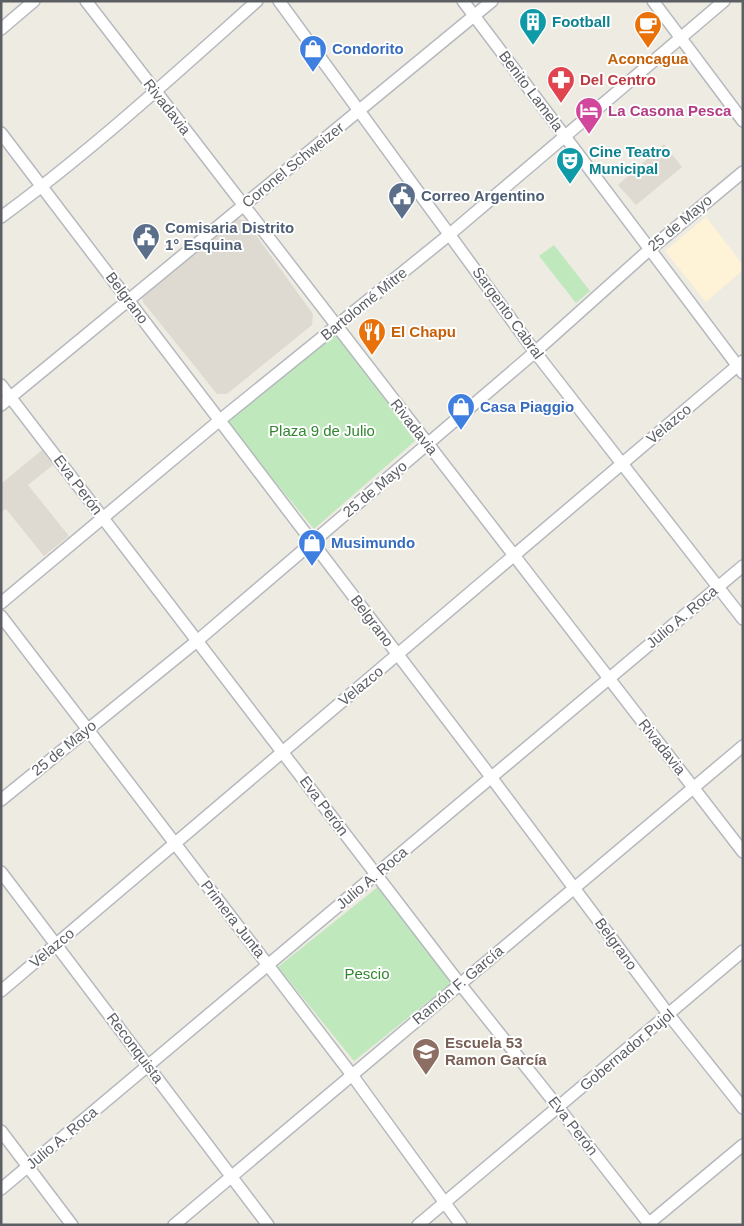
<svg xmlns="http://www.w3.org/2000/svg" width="744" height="1226" font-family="Helvetica,sans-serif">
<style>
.commercial{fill:#fff3d7}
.education{fill:#dfdad1}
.green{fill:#c0e8bd}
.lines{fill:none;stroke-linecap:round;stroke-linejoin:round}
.street-casing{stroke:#b5b9be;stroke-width:14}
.street{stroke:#fff;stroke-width:11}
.labels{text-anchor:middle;stroke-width:4;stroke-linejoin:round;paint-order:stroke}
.culture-label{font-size:15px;font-weight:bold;fill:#0d838f;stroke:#fff;text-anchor:start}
.shop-label{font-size:15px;font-weight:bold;fill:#366cbe;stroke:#fff;text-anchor:start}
.food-label{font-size:15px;font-weight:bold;fill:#c56008;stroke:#fff}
.health-label{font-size:15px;font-weight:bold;fill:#be3a42;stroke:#fff;text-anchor:start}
.street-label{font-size:15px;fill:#5b5f64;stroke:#fff}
.hotel-label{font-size:15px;font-weight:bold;fill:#b23c85;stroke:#fff;text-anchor:start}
.service-label{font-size:15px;font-weight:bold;fill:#4e5e75;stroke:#fff;text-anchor:start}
.park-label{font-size:15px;fill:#31872f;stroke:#fff}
.education-label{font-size:15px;font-weight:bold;fill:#785e54;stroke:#fff;text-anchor:start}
</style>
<rect width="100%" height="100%" fill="#eeebe2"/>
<!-- commercial -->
<path class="commercial" d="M 706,217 L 743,265 L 743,270 L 706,302 L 665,251 Z"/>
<!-- education -->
<g class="education">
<path d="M 664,144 L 682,167 L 636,205 L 618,185 Z"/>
<path d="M 236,219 L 245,220 L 313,314 L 312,325 L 227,394 L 217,394 L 143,302 L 142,297 Z"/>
<path d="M 42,450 L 53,465 L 28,485 L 69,536 L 44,556 L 6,509 L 1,512 L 1,484 Z"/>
</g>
<!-- green -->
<g class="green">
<path d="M 554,245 L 590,291 L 576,303 L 539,256 Z"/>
<path d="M 336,332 L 415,441 L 314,529 L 225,421 Z"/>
<path d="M 379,886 L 455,980 L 354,1061 L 278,967 Z"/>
</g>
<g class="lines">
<defs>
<g id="street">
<path d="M 86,1 L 743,852"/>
<path d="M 279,1 L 535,352 L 743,619"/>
<path d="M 463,1 L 743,373"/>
<path d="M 653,1 L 743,121"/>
<path d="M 1,29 L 34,1"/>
<path d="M 1,133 L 491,777 L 669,1015 L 743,1108"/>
<path d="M 1,217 C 91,151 174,75 257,1"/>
<path d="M 1,385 L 460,984 L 558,1107 L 650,1225"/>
<path d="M 1,405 L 492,1"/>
<path d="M 1,603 L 220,420 L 450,234 L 724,1"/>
<path d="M 1,616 L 352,1075 L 461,1225"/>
<path d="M 1,800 L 197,641 L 535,352 L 649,250 L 743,172"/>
<path d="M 1,872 L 268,1225"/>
<path d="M 1,991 L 743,361"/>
<path d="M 1,1131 L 72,1225"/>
<path d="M 1,1189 L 743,566"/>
<path d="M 174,1225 L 743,746"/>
<path d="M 418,1225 L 743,951"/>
<path d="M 647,1225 L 743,1145"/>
</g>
</defs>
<!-- street casing -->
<use href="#street" class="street-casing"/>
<!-- street -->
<use href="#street" class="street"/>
</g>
<!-- icons -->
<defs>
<symbol id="building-pin" viewBox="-11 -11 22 30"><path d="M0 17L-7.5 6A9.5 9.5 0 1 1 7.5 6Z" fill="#0f9aa8" stroke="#fff"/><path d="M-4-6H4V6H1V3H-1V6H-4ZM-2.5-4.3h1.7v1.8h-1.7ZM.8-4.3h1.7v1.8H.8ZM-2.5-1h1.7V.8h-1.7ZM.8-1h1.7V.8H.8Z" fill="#fff"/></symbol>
<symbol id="cafe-pin" viewBox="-11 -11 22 30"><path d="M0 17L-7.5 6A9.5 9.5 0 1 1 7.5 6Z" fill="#e8710a" stroke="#fff"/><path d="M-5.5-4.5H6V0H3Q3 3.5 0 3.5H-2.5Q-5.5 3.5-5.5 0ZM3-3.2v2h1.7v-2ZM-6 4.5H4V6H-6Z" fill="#fff"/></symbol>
<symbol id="shop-pin" viewBox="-11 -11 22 30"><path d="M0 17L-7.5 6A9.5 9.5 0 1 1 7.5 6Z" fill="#3f7fe0" stroke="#fff"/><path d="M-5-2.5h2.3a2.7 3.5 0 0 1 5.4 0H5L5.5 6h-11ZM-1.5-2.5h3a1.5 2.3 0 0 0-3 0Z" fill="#fff"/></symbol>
<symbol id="pharmacy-pin" viewBox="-11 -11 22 30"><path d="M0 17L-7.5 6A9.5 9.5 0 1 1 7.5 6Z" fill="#e0444e" stroke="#fff"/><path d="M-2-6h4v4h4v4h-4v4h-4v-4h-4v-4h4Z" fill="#fff"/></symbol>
<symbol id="hotel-pin" viewBox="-11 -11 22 30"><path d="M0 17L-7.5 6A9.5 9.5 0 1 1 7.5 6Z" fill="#d1479c" stroke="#fff"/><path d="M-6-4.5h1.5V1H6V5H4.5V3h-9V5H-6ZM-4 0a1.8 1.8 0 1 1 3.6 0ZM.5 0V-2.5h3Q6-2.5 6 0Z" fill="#fff"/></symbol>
<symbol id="theatre-pin" viewBox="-11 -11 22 30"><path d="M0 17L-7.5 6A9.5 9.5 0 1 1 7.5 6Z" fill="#0f9aa8" stroke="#fff"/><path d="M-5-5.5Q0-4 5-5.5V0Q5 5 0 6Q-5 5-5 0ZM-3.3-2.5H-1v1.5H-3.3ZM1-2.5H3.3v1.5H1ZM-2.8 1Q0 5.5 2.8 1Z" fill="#fff"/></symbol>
<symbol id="civic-pin" viewBox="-11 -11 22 30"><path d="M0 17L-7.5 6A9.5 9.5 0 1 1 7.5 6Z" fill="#5c6f8a" stroke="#fff"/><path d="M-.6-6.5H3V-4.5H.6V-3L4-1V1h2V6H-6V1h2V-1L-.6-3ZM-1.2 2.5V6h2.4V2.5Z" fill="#fff"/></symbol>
<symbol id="restaurant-pin" viewBox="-11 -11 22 30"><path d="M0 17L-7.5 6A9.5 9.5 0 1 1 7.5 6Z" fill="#e8710a" stroke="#fff"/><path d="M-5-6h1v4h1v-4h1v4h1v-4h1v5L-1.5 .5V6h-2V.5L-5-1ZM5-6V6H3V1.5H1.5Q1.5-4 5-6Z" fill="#fff"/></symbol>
<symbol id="school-pin" viewBox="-11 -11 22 30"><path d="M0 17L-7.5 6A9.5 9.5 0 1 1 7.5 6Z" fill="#8d6e63" stroke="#fff"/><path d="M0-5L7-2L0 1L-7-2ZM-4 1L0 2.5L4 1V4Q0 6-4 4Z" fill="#fff"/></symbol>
</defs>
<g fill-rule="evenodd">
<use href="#building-pin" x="517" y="6" width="32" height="43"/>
<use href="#cafe-pin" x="632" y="9" width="32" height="43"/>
<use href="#shop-pin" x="297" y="33" width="32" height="43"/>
<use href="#pharmacy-pin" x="545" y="64" width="32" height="43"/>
<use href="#hotel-pin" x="573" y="95" width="32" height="43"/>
<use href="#theatre-pin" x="554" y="145" width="32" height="43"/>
<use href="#civic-pin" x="386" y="180" width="32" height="43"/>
<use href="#civic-pin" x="130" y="221" width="32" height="43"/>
<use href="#restaurant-pin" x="356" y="316" width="32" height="43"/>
<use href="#shop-pin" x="445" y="391" width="32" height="43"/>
<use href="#shop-pin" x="296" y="527" width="32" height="43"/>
<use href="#school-pin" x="410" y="1036" width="32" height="43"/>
</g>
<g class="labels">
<!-- culture labels -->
<g class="culture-label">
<text x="552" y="27">Football</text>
<text x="589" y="157">Cine Teatro<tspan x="589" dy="17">Municipal</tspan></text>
</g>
<!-- shop labels -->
<g class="shop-label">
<text x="332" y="54">Condorito</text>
<text x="480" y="412">Casa Piaggio</text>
<text x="331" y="548">Musimundo</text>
</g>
<!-- food labels -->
<g class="food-label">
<text x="648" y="64">Aconcagua</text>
<text x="391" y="337" text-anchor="start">El Chapu</text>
</g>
<!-- health labels -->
<g class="health-label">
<text x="580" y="85">Del Centro</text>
</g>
<!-- street labels -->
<g class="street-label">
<text transform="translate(531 91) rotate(53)" y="5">Benito Lamela</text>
<text transform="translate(167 107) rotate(52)" y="5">Rivadavia</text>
<text transform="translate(293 165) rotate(-39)" y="5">Coronel Schweizer</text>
<text transform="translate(680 223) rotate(-40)" y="5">25 de Mayo</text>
<text transform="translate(127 298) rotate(53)" y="5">Belgrano</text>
<text transform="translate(364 304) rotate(-39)" y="5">Bartolomé Mitre</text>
<text transform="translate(508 313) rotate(54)" y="5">Sargento Cabral</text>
<text transform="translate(669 424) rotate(-40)" y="5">Velazco</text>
<text transform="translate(414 427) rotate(52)" y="5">Rivadavia</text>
<text transform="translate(78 485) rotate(53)" y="5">Eva Perón</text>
<text transform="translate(375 489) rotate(-40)" y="5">25 de Mayo</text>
<text transform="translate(682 617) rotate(-40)" y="5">Julio A. Roca</text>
<text transform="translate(372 621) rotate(53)" y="5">Belgrano</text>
<text transform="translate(361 686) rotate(-40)" y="5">Velazco</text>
<text transform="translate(662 747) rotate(52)" y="5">Rivadavia</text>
<text transform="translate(64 748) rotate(-39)" y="5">25 de Mayo</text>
<text transform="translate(324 806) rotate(53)" y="5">Eva Perón</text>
<text transform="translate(372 878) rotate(-40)" y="5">Julio A. Roca</text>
<text transform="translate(233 919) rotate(52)" y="5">Primera Junta</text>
<text transform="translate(616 944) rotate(54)" y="5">Belgrano</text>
<text transform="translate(52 948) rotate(-40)" y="5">Velazco</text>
<text transform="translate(458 985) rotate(-40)" y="5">Ramón F. García</text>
<text transform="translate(135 1048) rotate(53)" y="5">Reconquista</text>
<text transform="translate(627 1050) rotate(-40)" y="5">Gobernador Pujol</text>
<text transform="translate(573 1126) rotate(52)" y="5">Eva Perón</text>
<text transform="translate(62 1138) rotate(-40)" y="5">Julio A. Roca</text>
</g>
<!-- hotel labels -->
<g class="hotel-label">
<text x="608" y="116">La Casona Pesca</text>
</g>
<!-- service labels -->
<g class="service-label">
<text x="421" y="201">Correo Argentino</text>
<text x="165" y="233">Comisaria Distrito<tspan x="165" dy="17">1° Esquina</tspan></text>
</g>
<!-- park labels -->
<g class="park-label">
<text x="322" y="436">Plaza 9 de Julio</text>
<text x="367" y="979">Pescio</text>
</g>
<!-- education labels -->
<g class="education-label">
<text x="445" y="1048">Escuela 53<tspan x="445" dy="17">Ramon García</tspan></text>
</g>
</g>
<!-- border -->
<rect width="744" height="1226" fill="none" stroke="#5b5f64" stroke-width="5"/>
</svg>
